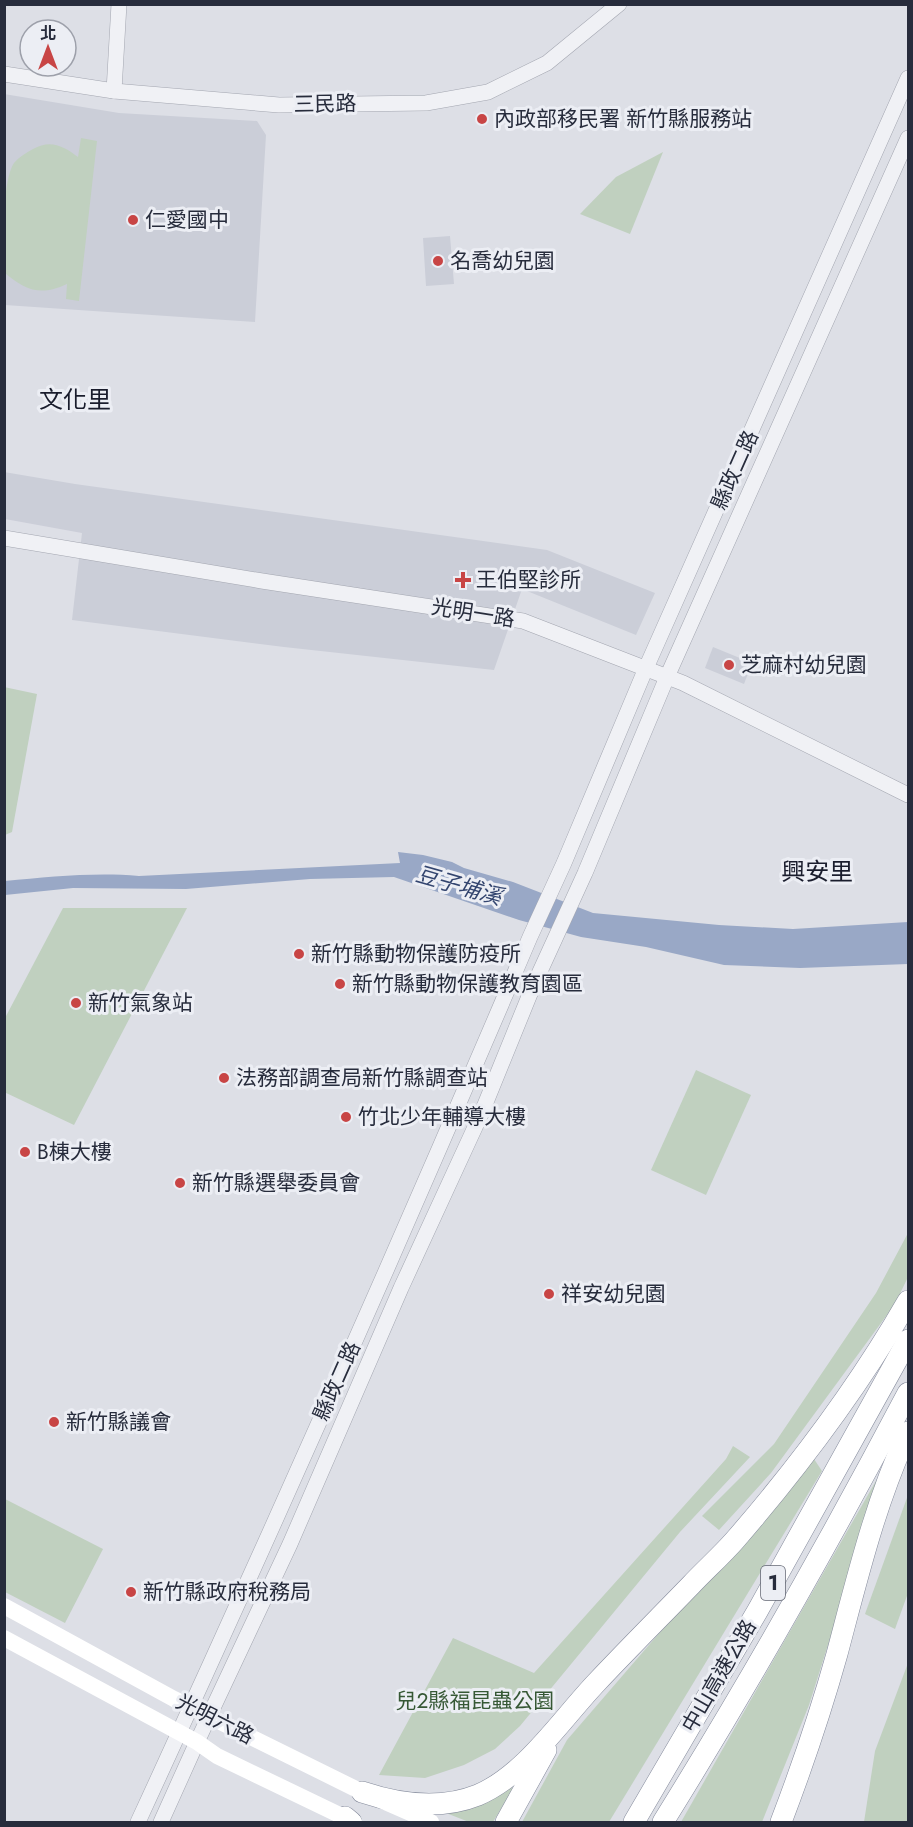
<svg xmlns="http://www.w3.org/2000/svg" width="913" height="1827" font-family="Jost,'Noto Sans TC',sans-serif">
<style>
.built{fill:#cbced8}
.green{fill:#c0d0bf}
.water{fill:#99a8c6}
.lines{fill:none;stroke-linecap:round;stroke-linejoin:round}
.tertiary-casing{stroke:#a3a6b0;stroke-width:16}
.motorway-casing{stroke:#858b9c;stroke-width:22}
.tertiary{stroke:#f0f1f5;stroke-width:15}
.secondary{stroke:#fff;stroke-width:16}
.motorway{stroke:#fff;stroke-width:21}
.poi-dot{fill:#c84545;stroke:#eceef4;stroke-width:2}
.labels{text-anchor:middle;stroke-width:6;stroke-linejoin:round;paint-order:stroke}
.shield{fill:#eceef4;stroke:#626673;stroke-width:1.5}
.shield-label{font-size:20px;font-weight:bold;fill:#272c3c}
.street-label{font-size:21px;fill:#272c3c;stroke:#eceef4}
.poi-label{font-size:21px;fill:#272c3c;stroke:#eceef4;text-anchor:start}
.park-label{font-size:21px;fill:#365835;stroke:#eceef4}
.water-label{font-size:22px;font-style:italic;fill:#33456f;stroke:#eceef4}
.quarter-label{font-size:24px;fill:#1a1d2d;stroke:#eceef4}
</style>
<rect width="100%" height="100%" fill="#dddfe6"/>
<!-- built -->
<g class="built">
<path d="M 4,94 L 119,113 L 257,121 L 266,135 L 255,322 L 5,305 Z"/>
<path d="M 450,236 L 454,284 L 426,286 L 423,238 Z"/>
<path d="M 4,472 L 75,484 L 547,550 L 655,593 L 636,635 L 522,589 L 494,670 L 284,647 L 72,620 L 82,533 L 5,519 Z"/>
<path d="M 713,647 L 752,663 L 744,684 L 705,668 Z"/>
</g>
<!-- green -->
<g class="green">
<path d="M 81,138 L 97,141 L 79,301 L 66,299 L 67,284 C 41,296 26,291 5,273 C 4,248 1,183 14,163 C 19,157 26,153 33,149 C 50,139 64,146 78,157 Z"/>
<path d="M 663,152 L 630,234 L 580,214 L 616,177 Z"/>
<path d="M 4,687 L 37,694 L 12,832 L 5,835 Z"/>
<path d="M 63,908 L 187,908 L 74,1125 L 4,1092 L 5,1018 Z"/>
<path d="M 696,1070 L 751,1095 L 706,1195 L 651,1170 Z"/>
<path d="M 908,1233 L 908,1277 L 895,1304 L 771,1473 L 719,1530 L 702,1516 L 774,1444 L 876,1293 Z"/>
<path d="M 733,1446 L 750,1457 L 680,1532 L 520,1726 L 495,1749 L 464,1765 L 425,1778 L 379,1775 L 453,1638 L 534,1673 L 726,1459 Z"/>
<path d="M 812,1456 L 822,1471 L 609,1822 L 522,1822 L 567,1740 Z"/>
<path d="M 885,1465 L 809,1705 L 762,1822 L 681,1822 Z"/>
<path d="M 908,1495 L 908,1593 L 895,1629 L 865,1614 Z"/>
<path d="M 5,1499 L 103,1549 L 65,1623 L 5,1592 Z"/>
<path d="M 908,1663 L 908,1822 L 864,1822 L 875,1751 Z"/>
<path d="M 514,1787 L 493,1822 L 469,1822 L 446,1813 Z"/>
</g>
<!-- water -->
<path class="water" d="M 398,852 L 423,855 L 452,862 L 464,868 L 513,882 L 593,913 L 719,925 L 793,929 L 908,922 L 908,964 L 800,968 L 724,965 L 646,947 L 581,937 L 519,920 L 394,877 L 310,879 L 186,889 L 73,888 L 5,895 L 5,881 C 50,877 94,872 139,876 L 400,863 Z"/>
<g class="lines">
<defs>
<g id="tertiary">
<path d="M 4,74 L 114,91 L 279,105 L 426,103 L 488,92 L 547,63 L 619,4"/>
<path d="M 114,91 L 119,4"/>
<path d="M 4,538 L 262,581 L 523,621 L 683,683 L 908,795"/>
<path d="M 138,1822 C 273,1529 404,1234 530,937 L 564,863 L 646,668 L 908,78"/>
<path d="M 161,1822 L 197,1742 L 290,1544 L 401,1288 L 482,1112 L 532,989 L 585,873 L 667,677 L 908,138"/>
</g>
<g id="motorway">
<path d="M 362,1792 C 398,1804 441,1810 478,1795 C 525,1775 561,1720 596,1683 C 627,1650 659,1618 691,1585 C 705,1570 721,1556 735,1540 C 800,1465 859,1386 908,1301"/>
<path d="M 345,1817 L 351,1822"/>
<path d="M 506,1822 L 546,1750"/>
<path d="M 634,1822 L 758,1610 L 908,1340"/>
<path d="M 663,1822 C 750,1682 831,1539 908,1393"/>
<path d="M 781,1822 C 802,1767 821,1711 837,1654 C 857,1579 875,1503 908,1432"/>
</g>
</defs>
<!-- tertiary casing -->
<use href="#tertiary" class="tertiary-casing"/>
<!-- motorway casing -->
<use href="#motorway" class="motorway-casing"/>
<!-- tertiary -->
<use href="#tertiary" class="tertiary"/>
<!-- secondary -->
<g class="secondary">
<path d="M 4,1606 L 174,1699 L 362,1792 L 431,1822"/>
<path d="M 4,1638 L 197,1742 L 217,1756 L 354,1822"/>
</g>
<!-- motorway -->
<use href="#motorway" class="motorway"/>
</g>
<!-- markers -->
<g class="poi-dot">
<circle cx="482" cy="119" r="6"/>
<circle cx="133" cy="220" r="6"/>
<circle cx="438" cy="261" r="6"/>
<path d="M460 571h6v6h6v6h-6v6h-6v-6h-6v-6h6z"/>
<circle cx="729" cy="665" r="6"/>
<circle cx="299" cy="954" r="6"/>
<circle cx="340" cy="984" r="6"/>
<circle cx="76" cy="1003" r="6"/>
<circle cx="224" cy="1078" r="6"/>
<circle cx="346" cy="1117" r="6"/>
<circle cx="25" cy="1152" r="6"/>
<circle cx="180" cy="1183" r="6"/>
<circle cx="549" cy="1294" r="6"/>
<circle cx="54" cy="1422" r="6"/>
<circle cx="131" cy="1592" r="6"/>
</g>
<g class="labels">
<!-- shield labels -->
<rect class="shield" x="761" y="1566" width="24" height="34" rx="4.5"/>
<g class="shield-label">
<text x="773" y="1590">1</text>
</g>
<!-- street labels -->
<g class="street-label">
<text transform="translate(325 104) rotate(-1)" y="7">三民路</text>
<text transform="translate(735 470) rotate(-66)" y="7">縣政二路</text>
<text transform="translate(473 613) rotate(9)" y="7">光明一路</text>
<text transform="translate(337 1381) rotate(-66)" y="7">縣政二路</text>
<text transform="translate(719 1676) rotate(-60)" y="7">中山高速公路</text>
<text transform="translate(215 1719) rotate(27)" y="7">光明六路</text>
</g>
<!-- poi labels -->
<g class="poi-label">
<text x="494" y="126">內政部移民署 新竹縣服務站</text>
<text x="145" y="227">仁愛國中</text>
<text x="450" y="268">名喬幼兒園</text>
<text x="476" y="587">王伯堅診所</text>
<text x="741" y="672">芝麻村幼兒園</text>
<text x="311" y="961">新竹縣動物保護防疫所</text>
<text x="352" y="991">新竹縣動物保護教育園區</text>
<text x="88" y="1010">新竹氣象站</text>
<text x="236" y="1085">法務部調查局新竹縣調查站</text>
<text x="358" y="1124">竹北少年輔導大樓</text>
<text x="37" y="1159">B棟大樓</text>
<text x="192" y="1190">新竹縣選舉委員會</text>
<text x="561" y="1301">祥安幼兒園</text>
<text x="66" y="1429">新竹縣議會</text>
<text x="143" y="1599">新竹縣政府稅務局</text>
</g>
<!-- park labels -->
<g class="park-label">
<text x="475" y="1708">兒2縣福昆蟲公園</text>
</g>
<!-- water labels -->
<g class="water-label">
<text transform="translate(459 885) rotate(16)" y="8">豆子埔溪</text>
</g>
<!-- quarter labels -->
<g class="quarter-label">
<text x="75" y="408">文化里</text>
<text x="817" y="880">興安里</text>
</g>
</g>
<!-- border -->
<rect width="913" height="1827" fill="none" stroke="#272c3c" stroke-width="12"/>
<!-- north arrow -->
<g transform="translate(48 48)"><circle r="28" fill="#eceef4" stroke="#9da0aa" stroke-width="1.5"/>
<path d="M0-4.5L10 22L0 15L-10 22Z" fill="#c84545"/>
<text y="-9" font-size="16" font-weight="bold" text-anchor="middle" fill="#272c3c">北</text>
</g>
</svg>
